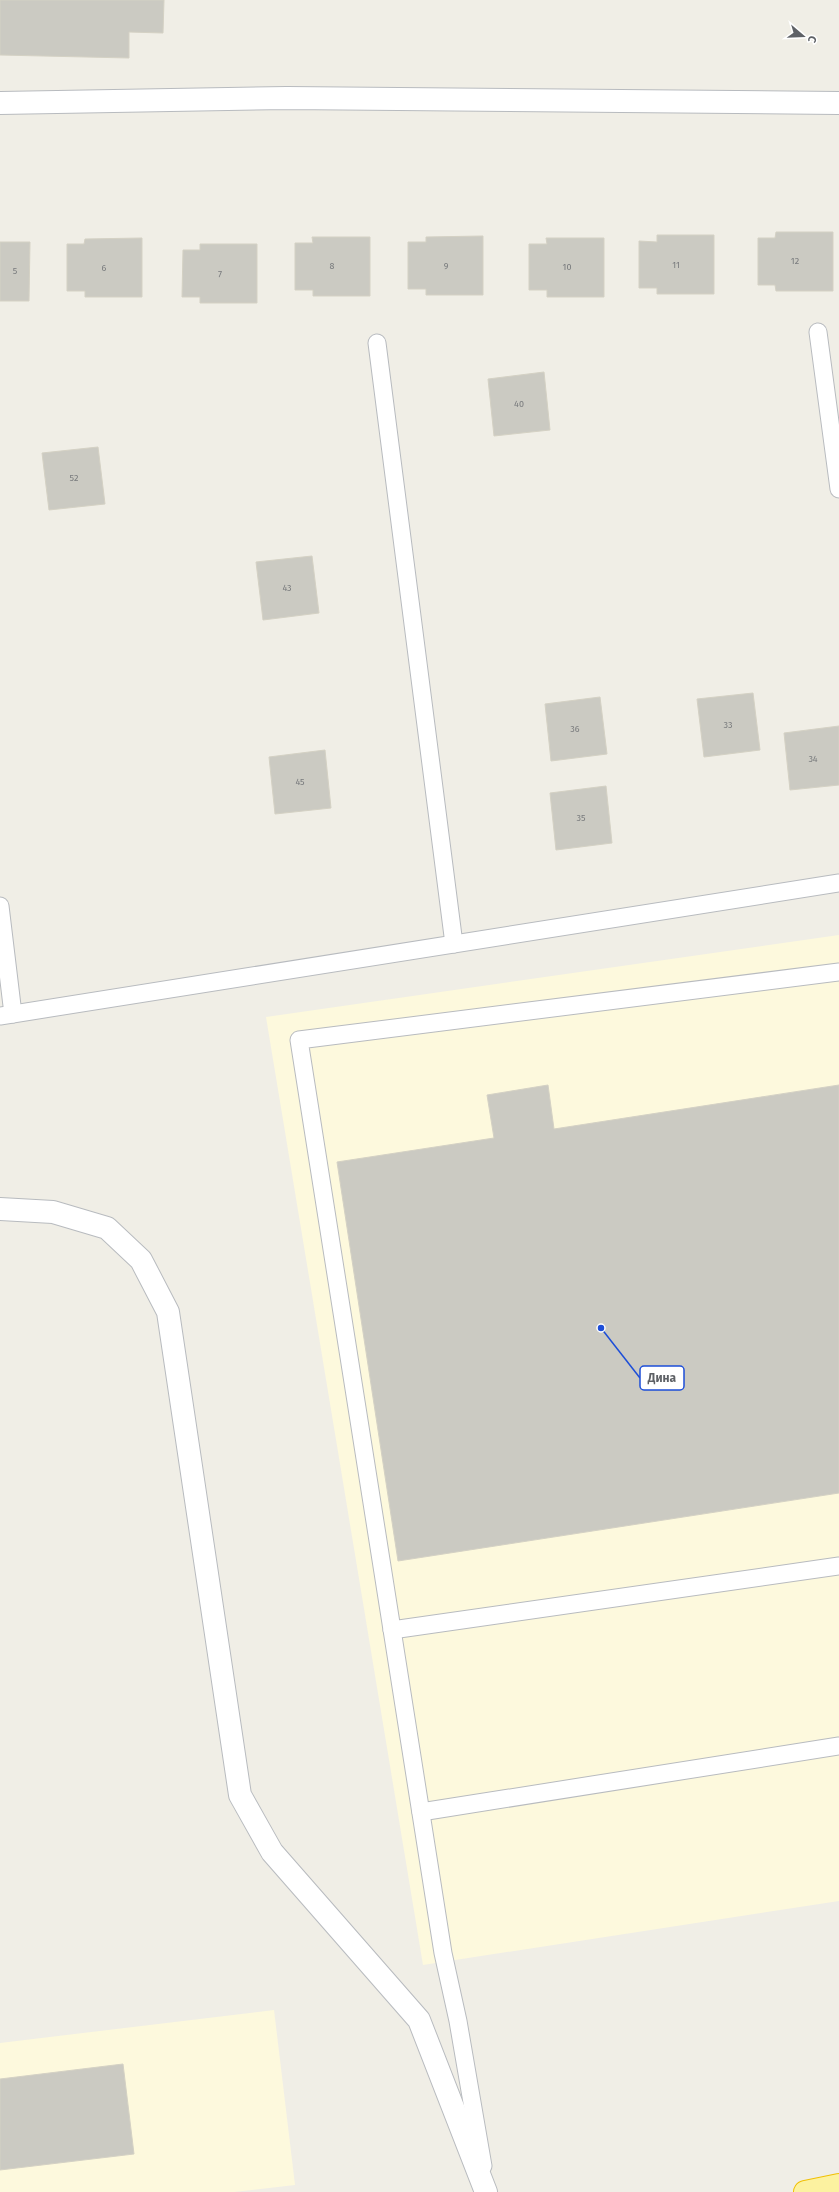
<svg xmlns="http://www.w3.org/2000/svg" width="839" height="2192" font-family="'Fira Sans',sans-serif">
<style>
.commercial{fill:#fdf9dd}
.building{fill:#cbcac2;stroke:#d4d1c4}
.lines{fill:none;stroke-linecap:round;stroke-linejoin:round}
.service-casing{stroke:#b8bbbf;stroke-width:19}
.minor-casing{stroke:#b8bbbf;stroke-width:24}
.trunk-casing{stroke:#f1c005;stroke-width:24}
.service{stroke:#fff;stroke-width:17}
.minor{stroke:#fff;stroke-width:22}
.trunk{stroke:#fcf2a0;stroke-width:22}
.labels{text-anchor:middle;stroke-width:3;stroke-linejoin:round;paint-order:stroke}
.number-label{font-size:9px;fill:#797b7d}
.leader{fill:none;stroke:#1d4ed8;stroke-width:1.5}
.callout-dot{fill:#1d4ed8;stroke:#fff;stroke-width:1.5}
.callout{fill:#fff;stroke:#1d4ed8;stroke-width:1.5}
.callout-label{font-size:12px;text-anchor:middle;font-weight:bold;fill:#5e6166}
</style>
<rect width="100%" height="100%" fill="#f0eee6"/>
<!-- commercial -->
<g class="commercial">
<path d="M 839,935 L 839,1901 L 423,1965 L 266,1017 Z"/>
<path d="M 274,2010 L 295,2185 L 234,2192 L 0,2192 L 0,2043 Z"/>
</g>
<!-- building -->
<g class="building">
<path d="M 0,0 L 164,0 L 163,33 L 129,32 L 129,58 L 0,55 Z"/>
<path d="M 776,232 L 833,232 L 833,291 L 776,291 L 775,285 L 758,285 L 758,238 L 775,238 Z"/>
<path d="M 657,235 L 714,235 L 714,294 L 657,294 L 657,288 L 639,288 L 639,241 L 657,242 Z"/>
<path d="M 483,236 L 483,295 L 426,295 L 426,289 L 408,289 L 408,242 L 426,242 L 426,237 Z"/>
<path d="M 312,237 L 370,237 L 370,296 L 313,296 L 313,290 L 295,290 L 295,243 L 313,243 Z"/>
<path d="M 142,238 L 142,297 L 85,297 L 85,291 L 67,291 L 67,244 L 84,244 L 85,239 Z"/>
<path d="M 546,238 L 604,238 L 604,297 L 547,297 L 547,290 L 529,290 L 529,244 L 547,244 Z"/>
<path d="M 0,242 L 30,242 L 29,301 L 0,301 Z"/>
<path d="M 200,244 L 257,244 L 257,303 L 200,303 L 200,297 L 182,297 L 183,250 L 200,250 Z"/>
<path d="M 544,372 L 550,430 L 494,436 L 488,379 Z"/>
<path d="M 98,447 L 105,504 L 49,510 L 42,453 Z"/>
<path d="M 312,556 L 319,613 L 263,620 L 256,562 Z"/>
<path d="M 753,693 L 760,750 L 704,757 L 697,699 Z"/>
<path d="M 600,697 L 607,754 L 551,761 L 545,704 Z"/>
<path d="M 839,726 L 839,785 L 790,790 L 784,733 Z"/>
<path d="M 325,750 L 331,808 L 275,814 L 269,757 Z"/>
<path d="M 606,786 L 612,843 L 556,850 L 550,793 Z"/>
<path d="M 548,1085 L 554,1129 L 839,1085 L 839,1493 L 398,1561 L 337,1162 L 494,1138 L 487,1095 Z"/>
<path d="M 123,2064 L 134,2154 L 0,2170 L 0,2079 Z"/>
</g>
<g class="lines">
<defs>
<g id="service">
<path d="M 818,332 L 839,489"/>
<path d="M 377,343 L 454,944"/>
<path d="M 0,906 L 13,1014"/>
<path d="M 0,1016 L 839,883"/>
<path d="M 392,1630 L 839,1566"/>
<path d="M 421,1812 L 839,1746"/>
<path d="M 483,2166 L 458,2021 L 443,1953 L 299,1040 L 839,972"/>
</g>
<g id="minor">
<path d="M 0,103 L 287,98 L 839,103"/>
<path d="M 0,1209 L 53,1212 L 107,1228 L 141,1260 L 168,1312 L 240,1795 L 272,1852 L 419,2020 L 486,2192"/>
</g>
<path id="trunk" d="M 805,2192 L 839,2185"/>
</defs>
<!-- service casing -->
<use href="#service" class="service-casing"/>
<!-- minor casing -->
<use href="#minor" class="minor-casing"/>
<!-- trunk casing -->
<use href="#trunk" class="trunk-casing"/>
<!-- service -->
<use href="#service" class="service"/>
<!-- minor -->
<use href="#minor" class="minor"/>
<!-- trunk -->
<use href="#trunk" class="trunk"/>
</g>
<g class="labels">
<!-- number labels -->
<g class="number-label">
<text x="795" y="264">12</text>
<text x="676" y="268">11</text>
<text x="332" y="269">8</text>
<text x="446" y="269">9</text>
<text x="567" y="270">10</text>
<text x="104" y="271">6</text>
<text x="15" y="274">5</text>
<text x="220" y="277">7</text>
<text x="519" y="407">40</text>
<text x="74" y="481">52</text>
<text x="287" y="591">43</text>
<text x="728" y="728">33</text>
<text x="575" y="732">36</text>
<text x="813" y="762">34</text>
<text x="300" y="785">45</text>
<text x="581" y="821">35</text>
</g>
</g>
<!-- callouts -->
<path class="leader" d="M601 1328L640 1378"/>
<circle class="callout-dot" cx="601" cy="1328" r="4"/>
<rect class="callout" x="640" y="1366" width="44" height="24" rx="4"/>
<g class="callout-label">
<text x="662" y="1382">Дина</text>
</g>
<!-- north arrow -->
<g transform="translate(803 36) rotate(109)" stroke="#ffffff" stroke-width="3" paint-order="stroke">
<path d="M0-3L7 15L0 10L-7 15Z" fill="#5e6166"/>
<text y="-6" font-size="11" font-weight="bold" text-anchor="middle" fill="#5e6166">С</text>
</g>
</svg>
